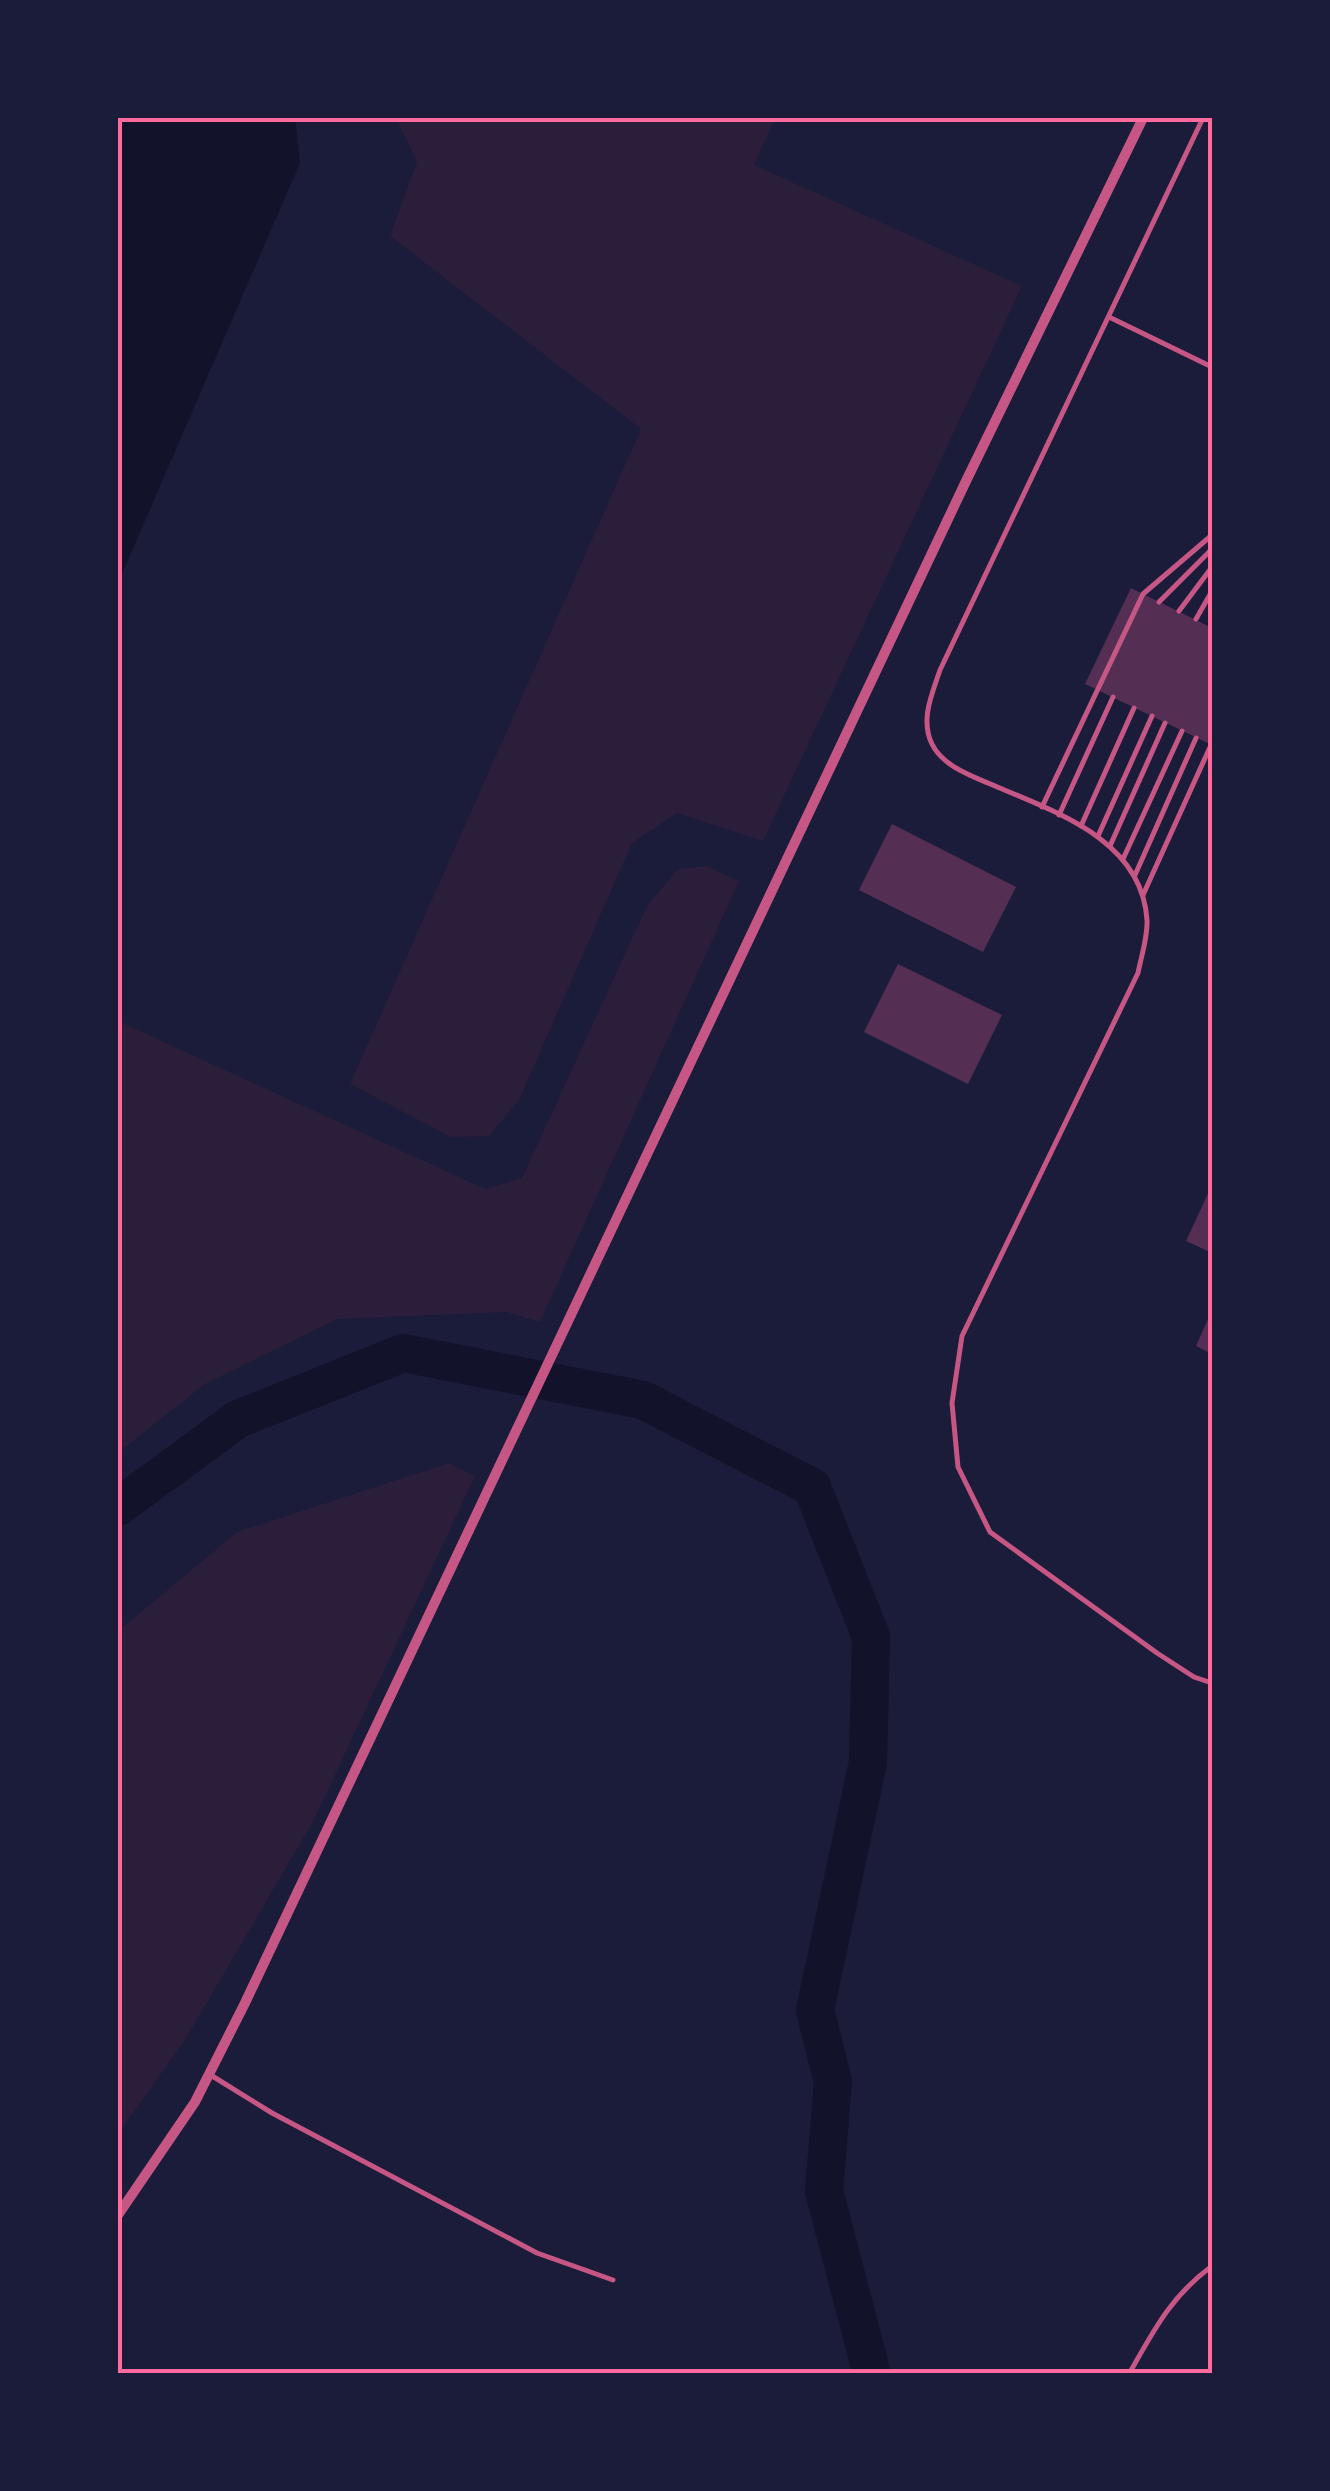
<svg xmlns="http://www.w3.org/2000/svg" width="1330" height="2491" font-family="Mulish,sans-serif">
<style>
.green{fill:#2a1e3b}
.water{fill:#12122b}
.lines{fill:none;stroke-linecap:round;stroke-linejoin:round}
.river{stroke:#12122b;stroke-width:38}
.building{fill:#542f53}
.service{stroke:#c65784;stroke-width:5}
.minor{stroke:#c65784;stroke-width:10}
.neatline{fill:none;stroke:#ff6b9d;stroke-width:4}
</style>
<rect width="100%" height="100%" fill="#1b1b3a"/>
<!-- green -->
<g class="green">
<path d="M 396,118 L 775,118 L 754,165 L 1022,286 L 763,841 L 677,813 L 632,843 L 519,1100 L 489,1136 L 451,1137 L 350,1084 L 641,429 L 390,236 L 417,162 Z"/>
<path d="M 706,866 L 739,881 L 540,1322 L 506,1312 L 337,1319 L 205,1384 L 118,1453 L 118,1021 L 485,1189 L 522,1178 L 647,906 L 678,869 Z"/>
<path d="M 449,1463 L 475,1476 L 314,1820 L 185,2040 L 118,2134 L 118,1631 L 237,1532 Z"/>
</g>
<!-- water -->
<path class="water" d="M 118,118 L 295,118 L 300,163 L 118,583 Z"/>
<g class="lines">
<!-- river -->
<path class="river" d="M 118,1507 L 238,1419 L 403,1353 L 643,1400 L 812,1487 L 871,1637 L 868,1762 L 815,2010 L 833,2082 L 824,2191 L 872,2374"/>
</g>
<!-- building -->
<g class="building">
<path d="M 1131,588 L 1212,628 L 1212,745 L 1085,684 Z"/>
<path d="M 892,824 L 1016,887 L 983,952 L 859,890 Z"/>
<path d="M 898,964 L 1002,1015 L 968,1084 L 864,1032 Z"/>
<path d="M 1212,1185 L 1212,1253 L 1186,1241 Z"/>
<path d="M 1212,1310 L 1212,1354 L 1196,1346 Z"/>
</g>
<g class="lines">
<!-- service -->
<g class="service">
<path d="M 1203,118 L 940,670 C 932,694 920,720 932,744 C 942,765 969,775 988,783 C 1052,811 1142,838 1147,920 C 1148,937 1141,957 1138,973 L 962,1336 L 952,1403 L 958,1467 L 990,1532 L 1157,1653 L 1194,1677 L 1212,1683"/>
<path d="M 1109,317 L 1212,367"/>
<path d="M 1159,602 L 1212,549"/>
<path d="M 1179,611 L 1212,567"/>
<path d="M 1196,619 L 1212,591"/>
<path d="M 1211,627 L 1212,624"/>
<path d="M 1042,807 L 1143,594 L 1212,535"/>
<path d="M 1059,815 L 1113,697"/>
<path d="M 1081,826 L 1134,708"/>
<path d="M 1098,836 L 1152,716"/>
<path d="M 1110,846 L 1165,723"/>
<path d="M 1123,859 L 1182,731"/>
<path d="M 1135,875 L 1196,738"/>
<path d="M 1143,895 L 1211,745"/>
<path d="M 209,2074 L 272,2113 L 537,2253 L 613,2280"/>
<path d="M 1129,2374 C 1154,2330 1171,2296 1212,2266"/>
</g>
<!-- minor -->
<path class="minor" d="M 118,2215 L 195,2102 L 245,2003 L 967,479 L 1143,118"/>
</g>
<!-- border -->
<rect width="1330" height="2491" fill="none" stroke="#1b1b3a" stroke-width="240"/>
<rect x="120" y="120" width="1090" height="2251" class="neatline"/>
</svg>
